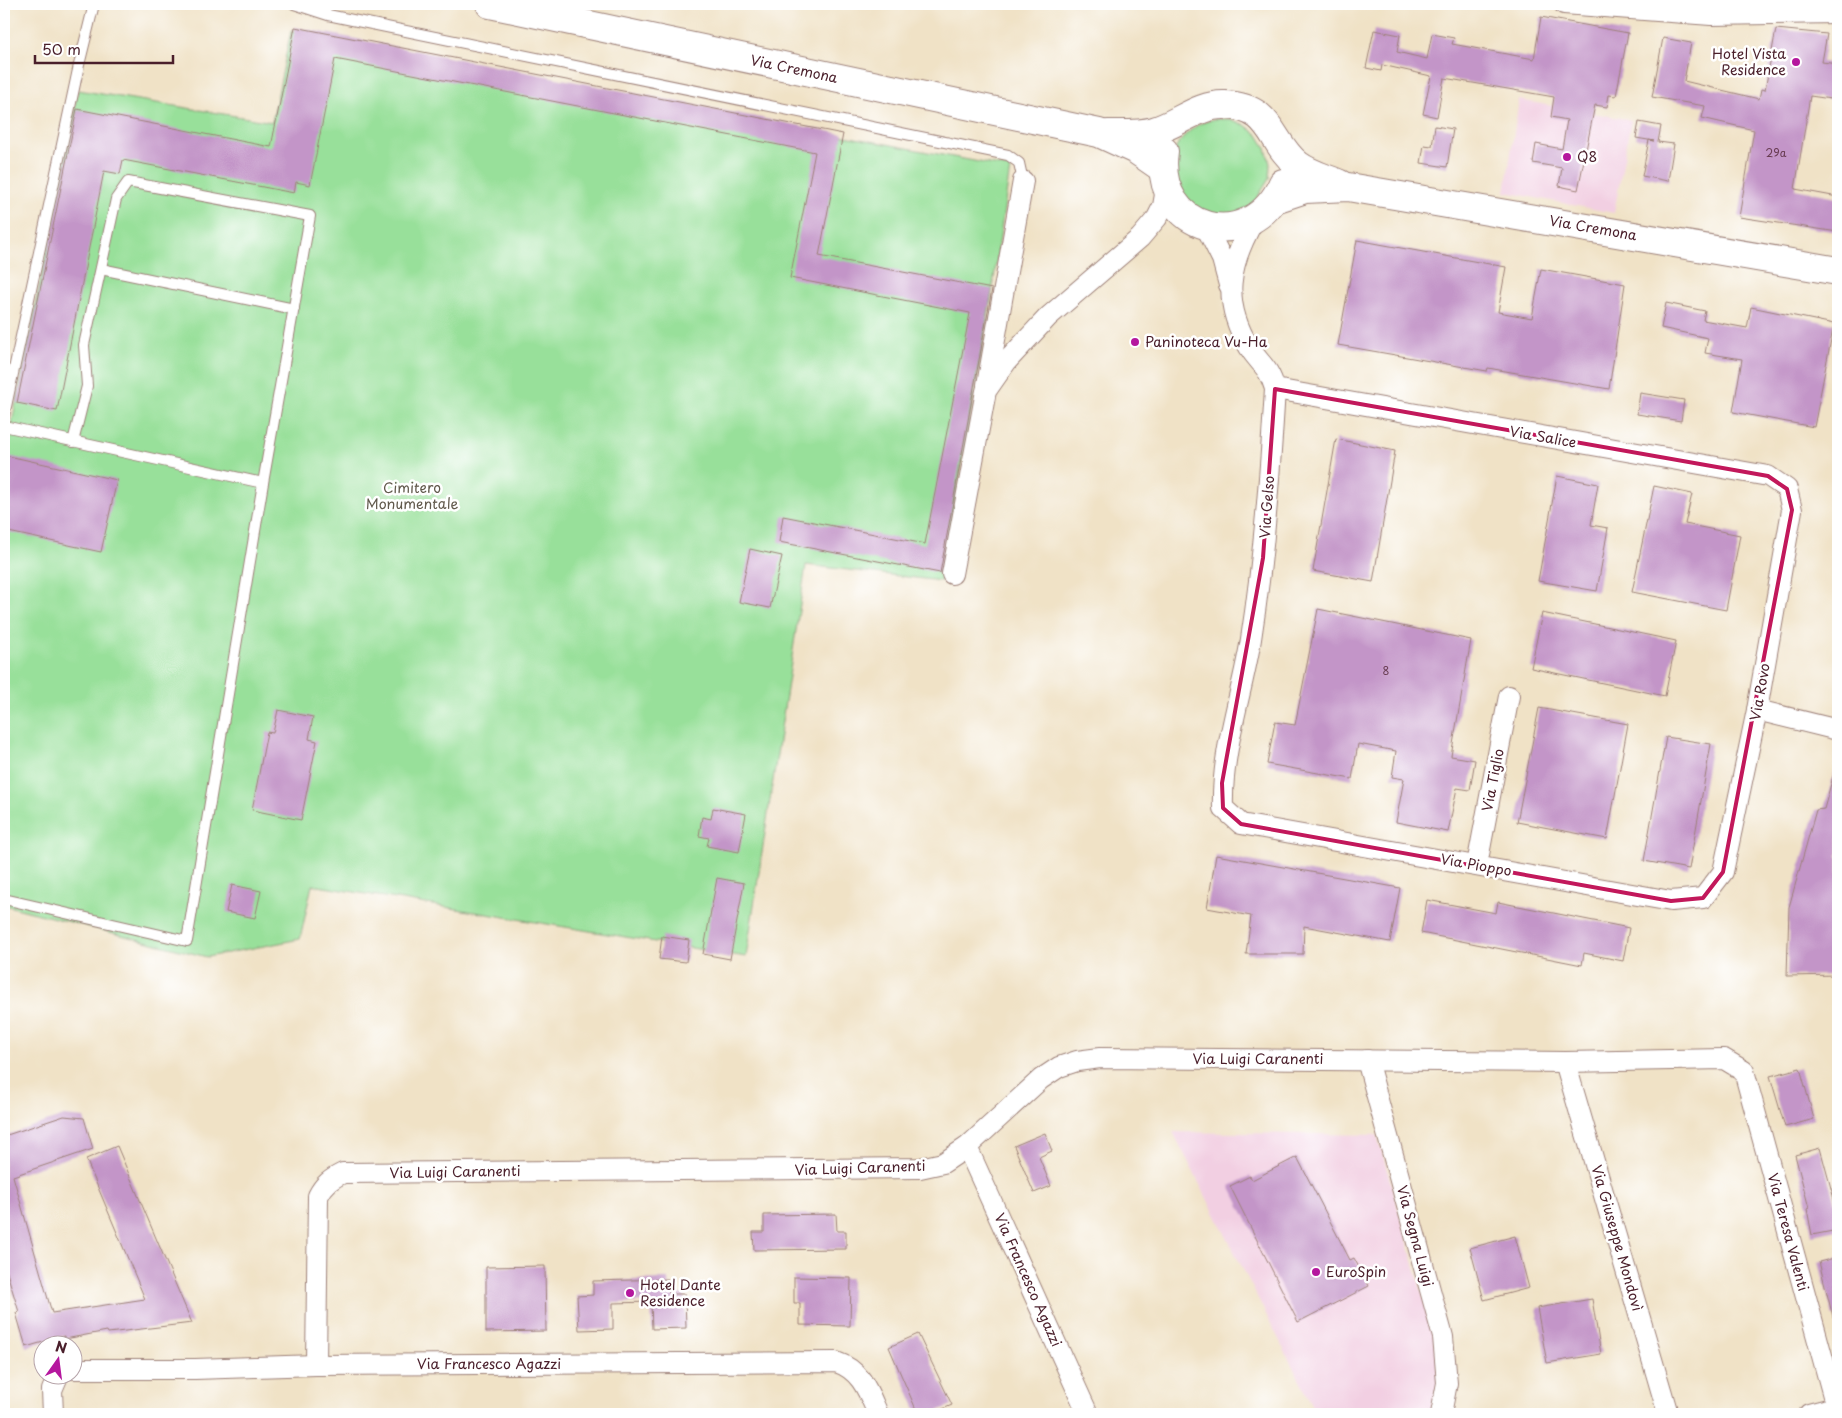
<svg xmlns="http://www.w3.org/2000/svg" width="1842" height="1418" font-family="'Playpen Sans',sans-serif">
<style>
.built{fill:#f2cfe2}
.green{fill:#98e09a;stroke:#718062}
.building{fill:#c395c8}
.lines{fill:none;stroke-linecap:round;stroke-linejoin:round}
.lane-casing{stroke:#9d8078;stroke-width:12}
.street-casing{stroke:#9d8078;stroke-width:22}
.primary-casing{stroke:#9d8078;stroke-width:30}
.lane{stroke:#fff;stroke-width:10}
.street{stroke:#fff;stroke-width:20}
.primary{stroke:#fff;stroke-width:28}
.marked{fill:none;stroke:#c2185b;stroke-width:4;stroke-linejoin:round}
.poi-dot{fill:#b5179e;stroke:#fff;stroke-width:2}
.labels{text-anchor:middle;stroke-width:5;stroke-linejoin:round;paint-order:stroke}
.number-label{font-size:11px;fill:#683c52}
.poi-label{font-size:14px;fill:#4a1f2b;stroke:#fff;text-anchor:start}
.street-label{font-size:14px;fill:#4a1f2b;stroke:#fff}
.park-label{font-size:14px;fill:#61594c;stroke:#fff}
</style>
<rect width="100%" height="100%" fill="#fff"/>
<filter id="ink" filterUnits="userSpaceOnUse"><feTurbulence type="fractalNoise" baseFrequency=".02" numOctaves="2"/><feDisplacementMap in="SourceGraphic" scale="10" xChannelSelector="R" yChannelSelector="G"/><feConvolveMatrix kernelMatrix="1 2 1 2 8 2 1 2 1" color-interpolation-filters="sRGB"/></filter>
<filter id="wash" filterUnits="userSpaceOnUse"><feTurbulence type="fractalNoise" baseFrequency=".0096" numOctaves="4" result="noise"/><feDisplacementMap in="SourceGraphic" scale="20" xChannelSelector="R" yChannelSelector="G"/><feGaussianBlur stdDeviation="1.12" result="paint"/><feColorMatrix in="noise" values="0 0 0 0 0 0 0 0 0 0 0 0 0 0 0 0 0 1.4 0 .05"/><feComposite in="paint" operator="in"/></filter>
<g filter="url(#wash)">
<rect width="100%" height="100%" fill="#f0e2c6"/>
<!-- built -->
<g class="built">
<path d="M 1519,100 L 1631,120 L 1614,213 L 1505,192 Z"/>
<path d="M 1173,1132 L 1377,1135 L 1435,1338 L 1439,1378 L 1431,1414 L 1317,1414 Z"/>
</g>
<!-- green -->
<g class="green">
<path d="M 291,31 L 821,144 L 840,135 L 1010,168 L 991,299 L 941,581 L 806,565 L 746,957 L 312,885 L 300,939 L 207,957 L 4,905 L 4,463 L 78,90 L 272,122 Z"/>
<path d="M 1214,119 L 1230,119 L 1245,125 L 1258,135 L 1266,148 L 1270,164 L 1269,179 L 1252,206 L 1223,217 L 1192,207 L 1174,180 L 1176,147 L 1186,134 L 1199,124 Z"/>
</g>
<g id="blocks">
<!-- building -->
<g class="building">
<path d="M 1541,17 L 1628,33 L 1616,96 L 1609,95 L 1607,107 L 1595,105 L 1578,190 L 1559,186 L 1562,168 L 1533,163 L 1536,144 L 1562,149 L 1567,120 L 1551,117 L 1554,97 L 1444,78 L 1437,117 L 1423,114 L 1431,76 L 1382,65 L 1381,71 L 1366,68 L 1374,30 L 1400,35 L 1397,52 L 1427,59 L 1432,34 L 1454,38 L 1452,44 L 1534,59 Z"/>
<path d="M 295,27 L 843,134 L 819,256 L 992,289 L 940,573 L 779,542 L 783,516 L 925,544 L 970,313 L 790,278 L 815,152 L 335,59 L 310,185 L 296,182 L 294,193 L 123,160 L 120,174 L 104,171 L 57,411 L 17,403 L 77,109 L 271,147 Z"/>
<path d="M 1776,29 L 1827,34 L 1822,62 L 1838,64 L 1838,100 L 1810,96 L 1795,189 L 1838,197 L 1838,232 L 1739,217 L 1754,130 L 1702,118 L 1705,106 L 1652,97 L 1663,38 L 1691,43 L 1684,81 L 1759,99 L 1761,89 L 1765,90 Z"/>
<path d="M 1639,122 L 1661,126 L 1658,142 L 1674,144 L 1668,181 L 1642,176 L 1649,140 L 1654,141 L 1636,138 Z"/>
<path d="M 1435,126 L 1453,129 L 1447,167 L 1421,163 L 1424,145 L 1432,146 Z"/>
<path d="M 1357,240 L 1506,267 L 1498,312 L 1532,318 L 1541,269 L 1625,284 L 1609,389 L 1488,368 L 1487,371 L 1338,345 Z"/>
<path d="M 1666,303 L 1705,311 L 1703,320 L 1747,328 L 1751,307 L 1834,324 L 1814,427 L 1733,412 L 1742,359 L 1705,353 L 1708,338 L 1661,328 Z"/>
<path d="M 1640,393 L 1684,400 L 1681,421 L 1637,414 Z"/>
<path d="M 1336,439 L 1395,451 L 1373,582 L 1313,571 Z"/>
<path d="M 4,455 L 117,480 L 101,552 L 4,531 Z"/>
<path d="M 1557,476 L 1598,484 L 1591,525 L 1608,528 L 1597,591 L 1538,581 Z"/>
<path d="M 1654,486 L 1692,494 L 1685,524 L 1740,535 L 1726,610 L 1632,592 Z"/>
<path d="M 750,549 L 782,556 L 770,608 L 739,602 Z"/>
<path d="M 1318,609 L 1471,640 L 1451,756 L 1475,760 L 1470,790 L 1457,788 L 1448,832 L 1396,822 L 1404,779 L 1392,777 L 1396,751 L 1358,744 L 1352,779 L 1267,764 L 1275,722 L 1295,725 Z"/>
<path d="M 1542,613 L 1676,641 L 1665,696 L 1531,668 Z"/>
<path d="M 1539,708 L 1628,724 L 1607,839 L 1517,822 Z"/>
<path d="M 278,710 L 313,717 L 309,739 L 317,741 L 301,820 L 252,810 L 267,732 L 273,733 Z"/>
<path d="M 1666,737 L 1711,744 L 1689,869 L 1644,861 Z"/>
<path d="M 1834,773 L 1838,774 L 1838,975 L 1787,976 L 1789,907 L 1816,810 L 1824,809 Z"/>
<path d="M 713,808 L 746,814 L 739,852 L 707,846 L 709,838 L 699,836 L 702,817 L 711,819 Z"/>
<path d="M 1216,855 L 1400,888 L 1390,942 L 1304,926 L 1303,954 L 1246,954 L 1251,916 L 1207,908 Z"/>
<path d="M 717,878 L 744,883 L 730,959 L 703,954 Z"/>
<path d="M 232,885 L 261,891 L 255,918 L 226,912 Z"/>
<path d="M 1427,900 L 1496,913 L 1498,902 L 1629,928 L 1623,961 L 1584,953 L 1582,965 L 1421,933 Z"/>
<path d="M 662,936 L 689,940 L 686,962 L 659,959 Z"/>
<path d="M 1800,1068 L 1814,1119 L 1785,1127 L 1770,1076 Z"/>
<path d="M 64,1116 L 84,1118 L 93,1149 L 13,1176 L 52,1313 L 145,1299 L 86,1159 L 117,1146 L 192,1323 L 108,1333 L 107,1331 L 65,1339 L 64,1336 L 26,1347 L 16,1313 L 19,1312 L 4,1263 L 4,1136 Z"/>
<path d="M 1045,1133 L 1052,1151 L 1039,1157 L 1051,1186 L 1034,1193 L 1014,1146 Z"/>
<path d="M 1820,1148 L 1835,1203 L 1837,1203 L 1838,1230 L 1812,1235 L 1807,1209 L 1809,1208 L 1795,1155 Z"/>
<path d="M 1297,1157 L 1350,1260 L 1354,1258 L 1369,1286 L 1298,1322 L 1230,1186 L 1250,1176 L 1252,1180 Z"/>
<path d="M 836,1214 L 837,1231 L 846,1231 L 846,1249 L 754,1250 L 753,1232 L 764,1232 L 764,1215 Z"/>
<path d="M 1515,1236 L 1529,1288 L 1484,1300 L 1470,1248 Z"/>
<path d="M 1838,1257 L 1838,1316 L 1833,1317 L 1819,1262 Z"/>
<path d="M 545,1266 L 546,1331 L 486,1332 L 486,1267 Z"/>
<path d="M 794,1277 L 851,1278 L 850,1326 L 800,1325 L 800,1303 L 794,1303 Z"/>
<path d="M 668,1279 L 669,1294 L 685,1294 L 686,1328 L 652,1329 L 651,1302 L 613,1303 L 613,1329 L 579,1330 L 577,1296 L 593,1295 L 593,1281 Z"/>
<path d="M 1592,1299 L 1601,1354 L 1547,1363 L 1537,1308 Z"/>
<path d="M 918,1334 L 952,1405 L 931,1414 L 918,1414 L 889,1347 Z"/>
</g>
</g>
</g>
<g filter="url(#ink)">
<use href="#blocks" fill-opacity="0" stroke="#9d8078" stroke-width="1"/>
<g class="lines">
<defs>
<g id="lane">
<path d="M 294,4 L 328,15 L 1008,155 L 1019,163 L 1023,181"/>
<path d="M 101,269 L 294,309"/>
<path d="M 4,416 L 79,65 L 94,4"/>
<path d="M 4,426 L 263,483 L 187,941 L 4,899"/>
<path d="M 73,442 L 87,386 L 84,345 L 116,199 L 128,182 L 310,216 L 263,483"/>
</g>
<g id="street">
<path d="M 1564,4 L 1711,15 L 1838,13"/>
<path d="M 1254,220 C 1229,264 1221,301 1249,347 C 1260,365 1268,365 1275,389 C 1270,473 1264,556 1251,639 C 1242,695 1221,752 1223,808 L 1241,824 L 1671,901 L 1703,898 L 1723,872 L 1757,710 L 1792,510 L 1787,489 L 1768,476 L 1275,389"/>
<path d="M 1205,225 L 1222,259 L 1229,285"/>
<path d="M 987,385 L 1023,181"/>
<path d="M 952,574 L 986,391 L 1007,361 L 1048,317 L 1140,238 L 1157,218 L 1163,206 L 1166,189"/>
<path d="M 1757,710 L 1838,730"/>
<path d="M 1477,865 L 1509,696"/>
<path d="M 1367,1060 L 1443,1337 L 1447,1383 L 1441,1414"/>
<path d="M 1565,1062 L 1668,1414"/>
<path d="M 967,1147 L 1088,1414"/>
<path d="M 316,1365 L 318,1196 C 324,1184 331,1179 343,1173 L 920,1168 L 943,1163 L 967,1147 L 1041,1079 L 1059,1067 L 1077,1061 L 1100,1058 L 1565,1062 L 1724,1059 L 1744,1071 L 1838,1414"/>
<path d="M 72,1369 L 195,1369 L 316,1365 L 836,1362 C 861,1370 868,1391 878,1414"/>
<path d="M 53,1414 L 52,1390 L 58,1376"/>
<path d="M 1809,1414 L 1836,1407"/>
</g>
<g id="primary">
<path d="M 490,4 L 1099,133 L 1136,150 L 1162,168"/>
<path d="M 1108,134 C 1123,134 1139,135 1154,131 C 1178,124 1199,104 1225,105 C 1274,107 1269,142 1298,165 C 1310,174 1326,178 1340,184"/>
<path d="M 1164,151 C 1153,232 1250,258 1283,183"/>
<path d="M 1275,199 L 1305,189 L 1348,187 L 1838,271"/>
</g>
</defs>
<!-- lane casing -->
<use href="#lane" class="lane-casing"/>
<!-- street casing -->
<use href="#street" class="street-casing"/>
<!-- primary casing -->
<use href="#primary" class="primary-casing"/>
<!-- lane -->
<use href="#lane" class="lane"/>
<!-- street -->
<use href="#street" class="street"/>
<!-- primary -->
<use href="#primary" class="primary"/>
</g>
</g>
<!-- marked area -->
<path class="marked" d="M 1275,389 L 1768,476 L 1787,489 L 1792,510 L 1723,872 L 1703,898 L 1671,901 L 1241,824 L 1223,808 L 1222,783 L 1263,558 Z"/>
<!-- markers -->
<g class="poi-dot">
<circle cx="1796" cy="62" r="5"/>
<circle cx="1567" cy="157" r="5"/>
<circle cx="1135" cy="342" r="5"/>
<circle cx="1316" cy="1272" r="5"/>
<circle cx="630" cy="1293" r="5"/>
</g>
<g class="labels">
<!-- number labels -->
<g class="number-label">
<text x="1776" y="157">29a</text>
<text x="1386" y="675">8</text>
</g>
<!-- poi labels -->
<g class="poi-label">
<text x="1786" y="59" text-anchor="end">Hotel Vista<tspan x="1786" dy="16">Residence</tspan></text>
<text x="1577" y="162">Q8</text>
<text x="1145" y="347">Paninoteca Vu-Ha</text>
<text x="1326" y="1277">EuroSpin</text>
<text x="640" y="1290">Hotel Dante<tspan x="640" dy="16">Residence</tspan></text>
</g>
<!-- street labels -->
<g class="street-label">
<text transform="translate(794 69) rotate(12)" y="5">Via Cremona</text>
<text transform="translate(1593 228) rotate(10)" y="5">Via Cremona</text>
<text transform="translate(1543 437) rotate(10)" y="5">Via Salice</text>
<text transform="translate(1267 507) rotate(-86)" y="5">Via Gelso</text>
<text transform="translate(1760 692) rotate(-80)" y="5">Via Rovo</text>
<text transform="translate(1493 780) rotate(-79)" y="5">Via Tiglio</text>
<text transform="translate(1476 865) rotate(10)" y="5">Via Pioppo</text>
<text x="1258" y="1064">Via Luigi Caranenti</text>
<text transform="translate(860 1168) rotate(-2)" y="5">Via Luigi Caranenti</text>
<text transform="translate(455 1172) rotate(-1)" y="5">Via Luigi Caranenti</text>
<text transform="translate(1788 1232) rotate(75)" y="5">Via Teresa Valenti</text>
<text transform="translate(1415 1236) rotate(75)" y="5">Via Segna Luigi</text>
<text transform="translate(1617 1238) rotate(74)" y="5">Via Giuseppe Mondovì</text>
<text transform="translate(1028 1280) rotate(66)" y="5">Via Francesco Agazzi</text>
<text x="489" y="1369">Via Francesco Agazzi</text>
</g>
<!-- park labels -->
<g class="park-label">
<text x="412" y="493">Cimitero<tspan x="412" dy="16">Monumentale</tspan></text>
</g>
</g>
<!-- margin -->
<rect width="1842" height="1418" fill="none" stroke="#fff" stroke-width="20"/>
<!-- north arrow -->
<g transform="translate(58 1360) rotate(14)"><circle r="24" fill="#ffffff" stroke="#b7a5aa"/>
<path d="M0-4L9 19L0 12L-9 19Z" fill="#b5179e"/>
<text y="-8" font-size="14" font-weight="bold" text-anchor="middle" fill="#4a1f2b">N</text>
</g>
<!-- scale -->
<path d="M35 55v8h138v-8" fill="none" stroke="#4a1f2b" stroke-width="2.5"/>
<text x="42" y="55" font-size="15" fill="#4a1f2b" stroke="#ffffff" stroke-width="4" paint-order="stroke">50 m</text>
</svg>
